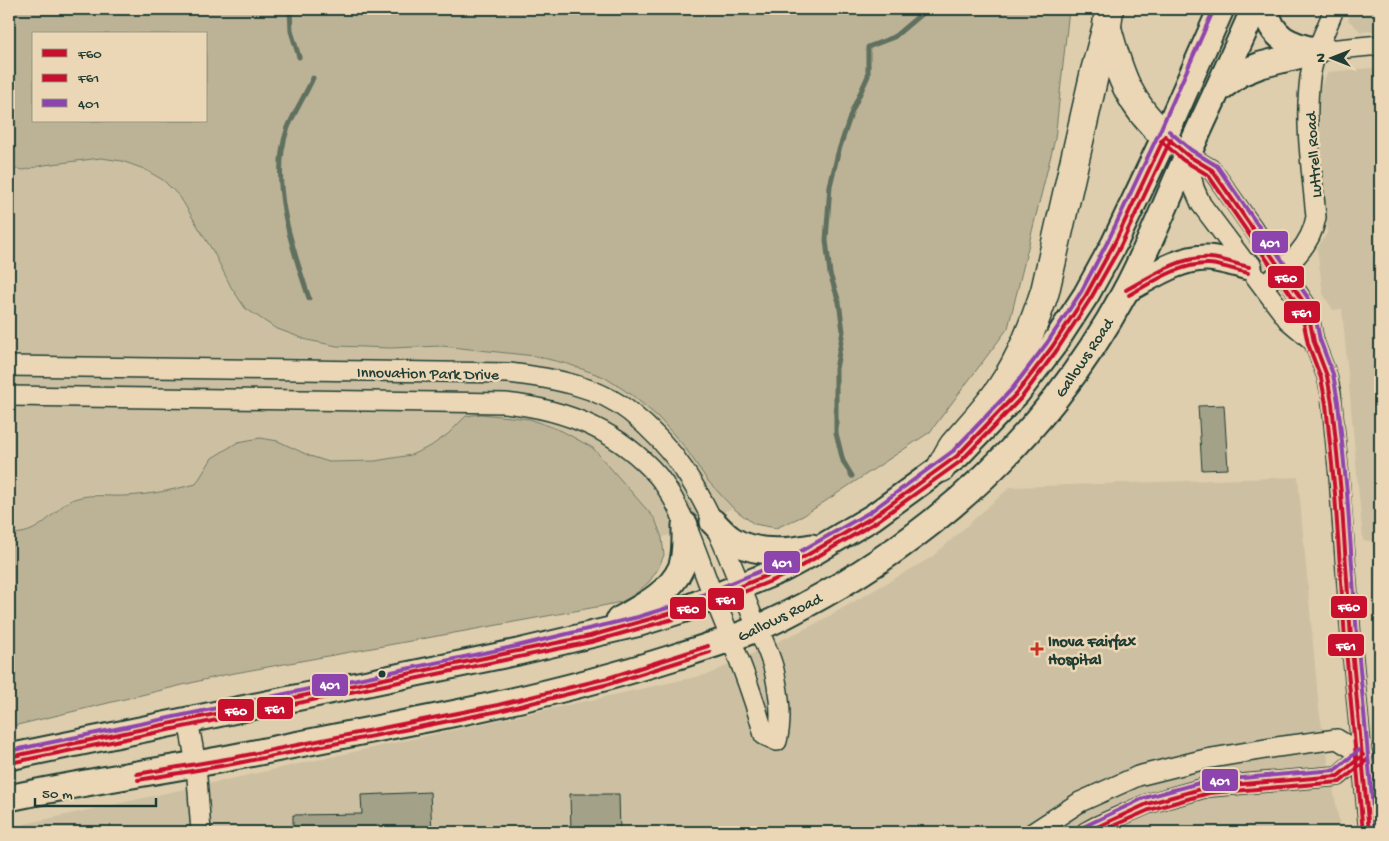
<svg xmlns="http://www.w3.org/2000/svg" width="1389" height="841" font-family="'Gochi Hand',sans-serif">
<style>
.built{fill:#cdc0a2}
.green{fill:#bcb397;stroke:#6e7866;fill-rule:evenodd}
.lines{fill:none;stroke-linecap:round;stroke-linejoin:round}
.stream{stroke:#616f5e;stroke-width:5}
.building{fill:#a3a188;stroke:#1f3d34}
.minor-casing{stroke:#1f3d34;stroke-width:22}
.major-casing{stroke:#1f3d34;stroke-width:29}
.highway-casing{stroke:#1f3d34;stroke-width:31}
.minor{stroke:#ebd7b5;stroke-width:19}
.major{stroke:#ebd7b5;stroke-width:25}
.highway{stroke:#ebd7b5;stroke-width:28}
.bus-1-casing{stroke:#ebd7b5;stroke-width:8}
.bus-2-casing{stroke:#ebd7b5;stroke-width:8}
.bus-3-casing{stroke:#ebd7b5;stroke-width:8}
.bus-1{stroke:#c8102e;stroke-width:4}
.bus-2{stroke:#c8102e;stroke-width:4}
.bus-3{stroke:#8e44ad;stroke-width:4}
.poi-dot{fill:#c8321e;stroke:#ebd7b5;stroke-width:2}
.bus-dot{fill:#1f3d34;stroke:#ebd7b5;stroke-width:2}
.labels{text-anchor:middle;stroke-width:5;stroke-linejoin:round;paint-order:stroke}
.street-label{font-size:16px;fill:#1f3d34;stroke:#ebd7b5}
.poi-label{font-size:16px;font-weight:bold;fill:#1f3d34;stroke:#ebd7b5;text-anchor:start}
.line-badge{stroke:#ebd7b5;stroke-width:2}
.badge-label{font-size:14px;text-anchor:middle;font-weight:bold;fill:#fff}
</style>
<rect width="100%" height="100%" fill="#dfcead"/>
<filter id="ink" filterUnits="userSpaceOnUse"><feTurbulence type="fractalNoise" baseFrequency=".02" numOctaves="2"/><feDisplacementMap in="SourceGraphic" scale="10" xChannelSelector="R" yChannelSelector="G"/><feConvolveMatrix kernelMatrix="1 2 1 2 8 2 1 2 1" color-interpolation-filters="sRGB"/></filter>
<g filter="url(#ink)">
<!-- built -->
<g class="built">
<path d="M 1352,9 L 1380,9 L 1380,30 L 1361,32 L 1348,20 Z"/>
<path d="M 1380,67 L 1380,620 L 1372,541 L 1363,541 L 1342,309 L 1333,310 L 1323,294 L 1317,249 L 1327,233 L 1318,92 L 1328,72 Z"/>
<path d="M 101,158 L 122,161 L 144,169 L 163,180 L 180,197 L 214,253 L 231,287 L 307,340 L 337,346 L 390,348 L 442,346 L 535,356 L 568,364 L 604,377 L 632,395 L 658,417 L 684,446 L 708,481 L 733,508 L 662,538 L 655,519 L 593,448 L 466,416 L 448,434 L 431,446 L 411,455 L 375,461 L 329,462 L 310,456 L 293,447 L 238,442 L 212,458 L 196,484 L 148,495 L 120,497 L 95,494 L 73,499 L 66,503 L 39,527 L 22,534 L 9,534 L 9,168 L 24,170 L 44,165 Z"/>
<path d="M 1298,477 L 1319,709 L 1341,832 L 24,832 L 24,824 L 709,674 L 813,625 L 932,557 L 1010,487 Z"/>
</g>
<!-- green -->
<g class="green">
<path d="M 9,9 L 1069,9 L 1055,139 L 1008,328 L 930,432 L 803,516 L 776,528 L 754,524 L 733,508 L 708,481 L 684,446 L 658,417 L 632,395 L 604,377 L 568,364 L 535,356 L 442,346 L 390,348 L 337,346 L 307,340 L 275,328 L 245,308 L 231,287 L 214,253 L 180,197 L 163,180 L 144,169 L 122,161 L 101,158 L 44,165 L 24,170 L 9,168 ZM 34,34 L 206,34 L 206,121 L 34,121 Z"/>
<path d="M 481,414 L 530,419 L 562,431 L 593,448 L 655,519 L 662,538 L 664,555 L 658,569 L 649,582 L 634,595 L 621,602 L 602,606 L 224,675 L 9,727 L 9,534 C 33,534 41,525 58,510 C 63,505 68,501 74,499 C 92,493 106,497 124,496 C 149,495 172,490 196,484 L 212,458 L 238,442 L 260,438 L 278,441 L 310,456 L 329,462 L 375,461 L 411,455 L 431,446 L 448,434 L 466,416 Z"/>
</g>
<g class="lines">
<!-- stream -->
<g class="stream">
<path d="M 290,9 L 291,31 L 299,57"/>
<path d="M 309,298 C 292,247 269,183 287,130 C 293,114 306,94 313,78"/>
<path d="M 852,476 L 843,461 L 836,433 L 836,369 L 843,331 L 839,302 L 830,274 L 826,240 L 830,186 L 838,153 L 852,111 L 868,76 L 868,47 L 894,37 L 927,9"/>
</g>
</g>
<!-- building -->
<g class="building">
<path d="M 1224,405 L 1228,469 L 1202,470 L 1198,406 Z"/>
<path d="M 430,792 L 432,832 L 293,832 L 293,815 L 362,814 L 361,795 Z"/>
<path d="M 570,794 L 619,794 L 620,832 L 571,832 Z"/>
</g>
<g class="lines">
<defs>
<g id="minor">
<path d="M 1317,51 L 1380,45"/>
<path d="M 1187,155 L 1212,170 L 1281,268 L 1307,307 L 1314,342 L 1327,376 L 1331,394 L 1339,477 L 1351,638 L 1369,832"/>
<path d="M 1187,155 L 1194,188 L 1201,204 L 1288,320 L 1314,342"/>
<path d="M 1263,286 C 1286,267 1311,248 1316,217 C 1312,171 1304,124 1310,78 C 1313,54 1326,31 1334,9"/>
<path d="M 9,366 L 509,373 C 551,378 596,385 630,412 C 650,428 670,449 684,470 C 713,513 731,563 750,610 C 758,630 769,650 774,670 C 779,693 783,718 777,741 L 764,735 C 751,686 731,639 712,593 C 698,557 682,505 658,476 C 618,430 564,409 505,403 L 9,396"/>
<path d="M 188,720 L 196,764 L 201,832"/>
<path d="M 1034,832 L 1080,802 L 1138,776 L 1206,759 L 1277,747 L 1337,739 L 1363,755"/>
<path d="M 1086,832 L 1095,827 L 1147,804 L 1208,787 L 1338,776 L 1363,755"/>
</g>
<g id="major">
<path d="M 1266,9 C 1271,39 1291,45 1317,51"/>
<path d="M 1219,89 L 1241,73 L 1261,65 L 1317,51"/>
<path d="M 1126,290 C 1151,277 1179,257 1208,258 C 1222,259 1236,264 1249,267"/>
<path d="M 713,522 C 719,528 724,534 731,539 C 754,555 786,552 812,547"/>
<path d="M 619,620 C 642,607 670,593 681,568 C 686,555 685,539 685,525"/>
<path d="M 9,757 L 518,652 L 640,623 L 682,610 L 783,569 L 809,555 L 873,517 L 957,456 L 1017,393 L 1052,347 L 1086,295 L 1114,244 L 1165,136 L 1221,9"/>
<path d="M 9,798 C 82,782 155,772 229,758 C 296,745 364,731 432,718 C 513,702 593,683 672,658 C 710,646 748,634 784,616 C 888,564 983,491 1055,399 C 1081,366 1105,329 1125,292 C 1149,247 1167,200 1188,154 C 1210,105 1233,58 1254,9"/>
</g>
<g id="highway">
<path d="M 1107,28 C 1119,73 1129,105 1165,136"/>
<path d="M 941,468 C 945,460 949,452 954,445 C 970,426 987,409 1001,388 C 1021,359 1034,324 1045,291 L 1095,71 L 1107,26 L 1109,9"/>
</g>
</defs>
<!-- minor casing -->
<use href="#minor" class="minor-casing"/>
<!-- major casing -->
<use href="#major" class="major-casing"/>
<!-- highway casing -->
<use href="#highway" class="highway-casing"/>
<!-- minor -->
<use href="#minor" class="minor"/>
<!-- major -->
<use href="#major" class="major"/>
<!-- highway -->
<use href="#highway" class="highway"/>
<defs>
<g id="bus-1">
<path d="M 1165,136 L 1187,155 L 1212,170 L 1307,307 L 1314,342 L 1327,376 L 1332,403 L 1341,493 L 1351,638 L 1369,832"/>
<path d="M 1126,290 C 1152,276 1180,256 1210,258 C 1223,259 1236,264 1249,267"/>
<path d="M 9,757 L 590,636 L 682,610 L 783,569 L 873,517 L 957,456 L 1017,393 L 1052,347 L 1086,295 L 1114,244 L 1165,136"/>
<path d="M 137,774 L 232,758 L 498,705 L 608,678 L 708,646"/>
<path d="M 1086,832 L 1147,804 L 1208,787 L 1338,776 L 1363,755"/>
</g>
<g id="bus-2">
<path d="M 1161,141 L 1183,160 L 1208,175 L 1301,309 L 1308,344 L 1321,378 L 1326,404 L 1335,494 L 1345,639 L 1363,832"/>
<path d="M 1129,295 C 1153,282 1180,263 1209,264 C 1222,265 1235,270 1248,273"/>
<path d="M 10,763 L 591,642 L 684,616 L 786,575 L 876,522 L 961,461 L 1022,397 L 1057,350 L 1091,298 L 1120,247 L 1171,139"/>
<path d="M 138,780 L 233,764 L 499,711 L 609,684 L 710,652"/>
<path d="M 1099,832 L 1149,810 L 1209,793 L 1340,782 L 1367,760"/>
</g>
<g id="bus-3">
<path d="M 1169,131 L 1191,150 L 1217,166 L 1313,305 L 1320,340 L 1333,374 L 1338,402 L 1347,493 L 1357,637 L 1375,831"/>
<path d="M 9,751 L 517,646 L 638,617 L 680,604 L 780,563 L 870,512 L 953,451 L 1012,389 L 1047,343 L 1081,292 L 1108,241 L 1159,133 L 1214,9"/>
<path d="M 1083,827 L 1144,798 L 1207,781 L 1335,770 L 1359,750"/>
</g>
</defs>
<!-- bus-1 casing -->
<use href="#bus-1" class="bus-1-casing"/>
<!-- bus-2 casing -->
<use href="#bus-2" class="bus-2-casing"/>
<!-- bus-3 casing -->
<use href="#bus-3" class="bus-3-casing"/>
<!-- bus-1 -->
<use href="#bus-1" class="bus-1"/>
<!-- bus-2 -->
<use href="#bus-2" class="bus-2"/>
<!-- bus-3 -->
<use href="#bus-3" class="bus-3"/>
</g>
</g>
<!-- markers -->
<path class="poi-dot" d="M1034.5 641.5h5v5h5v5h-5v5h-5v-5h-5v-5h5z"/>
<circle class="bus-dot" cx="382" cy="674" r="4.5"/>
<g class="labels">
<!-- street labels -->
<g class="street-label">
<text transform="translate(1312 155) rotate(-94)" y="6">Luttrell Road</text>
<text transform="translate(1083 357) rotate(-56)" y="6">Gallows Road</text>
<text transform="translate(428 372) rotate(1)" y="6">Innovation Park Drive</text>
<text transform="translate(779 616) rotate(-26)" y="6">Gallows Road</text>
</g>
<!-- poi labels -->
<g class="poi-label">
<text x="1048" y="646">Inova Fairfax<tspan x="1048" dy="18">Hospital</tspan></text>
</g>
</g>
<g class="line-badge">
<rect x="1251" y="230" width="38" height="24" rx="5" fill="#8e44ad"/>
<rect x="1267" y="265" width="38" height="24" rx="5" fill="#c8102e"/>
<rect x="1283" y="300" width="38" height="24" rx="5" fill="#c8102e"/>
<rect x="763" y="550" width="38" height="24" rx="5" fill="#8e44ad"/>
<rect x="707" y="587" width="38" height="24" rx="5" fill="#c8102e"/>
<rect x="1330" y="595" width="38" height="24" rx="5" fill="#c8102e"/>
<rect x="669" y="596" width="38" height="24" rx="5" fill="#c8102e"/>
<rect x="1327" y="633" width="38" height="24" rx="5" fill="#c8102e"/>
<rect x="311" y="673" width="38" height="24" rx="5" fill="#8e44ad"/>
<rect x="256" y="696" width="38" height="24" rx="5" fill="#c8102e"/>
<rect x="217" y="698" width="38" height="24" rx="5" fill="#c8102e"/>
<rect x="1201" y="768" width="38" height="24" rx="5" fill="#8e44ad"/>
</g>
<g class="badge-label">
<text x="1270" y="247">401</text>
<text x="1286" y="282">F60</text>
<text x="1302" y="317">F61</text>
<text x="782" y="567">401</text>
<text x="726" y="604">F61</text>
<text x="1349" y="611">F60</text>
<text x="688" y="613">F60</text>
<text x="1346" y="650">F61</text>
<text x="330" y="689">401</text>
<text x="275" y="713">F61</text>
<text x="236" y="715">F60</text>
<text x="1220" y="785">401</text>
</g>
<!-- margin -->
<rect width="1389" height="841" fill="none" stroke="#ebd7b5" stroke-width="30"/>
<rect x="15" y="15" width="1359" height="811" fill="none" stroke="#1f3d34" stroke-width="2" filter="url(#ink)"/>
<!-- legend -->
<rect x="32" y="32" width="175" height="90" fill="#ebd7b5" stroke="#999981"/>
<rect x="42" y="49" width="25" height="8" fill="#c8102e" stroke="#999981"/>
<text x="78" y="58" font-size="15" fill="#1f3d34">F60</text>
<rect x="42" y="74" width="25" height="8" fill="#c8102e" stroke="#999981"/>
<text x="78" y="82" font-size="15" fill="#1f3d34">F61</text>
<rect x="42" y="99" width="25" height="8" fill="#8e44ad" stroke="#999981"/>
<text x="78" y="108" font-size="15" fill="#1f3d34">401</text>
<!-- north arrow -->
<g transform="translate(1332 58) rotate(270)" stroke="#ebd7b5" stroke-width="4" paint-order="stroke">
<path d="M0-4L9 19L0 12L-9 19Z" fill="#1f3d34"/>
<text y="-8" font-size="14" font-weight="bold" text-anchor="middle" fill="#1f3d34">N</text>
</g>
<!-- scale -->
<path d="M35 798v8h121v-8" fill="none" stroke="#1f3d34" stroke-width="2.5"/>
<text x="42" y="798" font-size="15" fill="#1f3d34" stroke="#ebd7b5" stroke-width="4" paint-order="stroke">50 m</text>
</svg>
